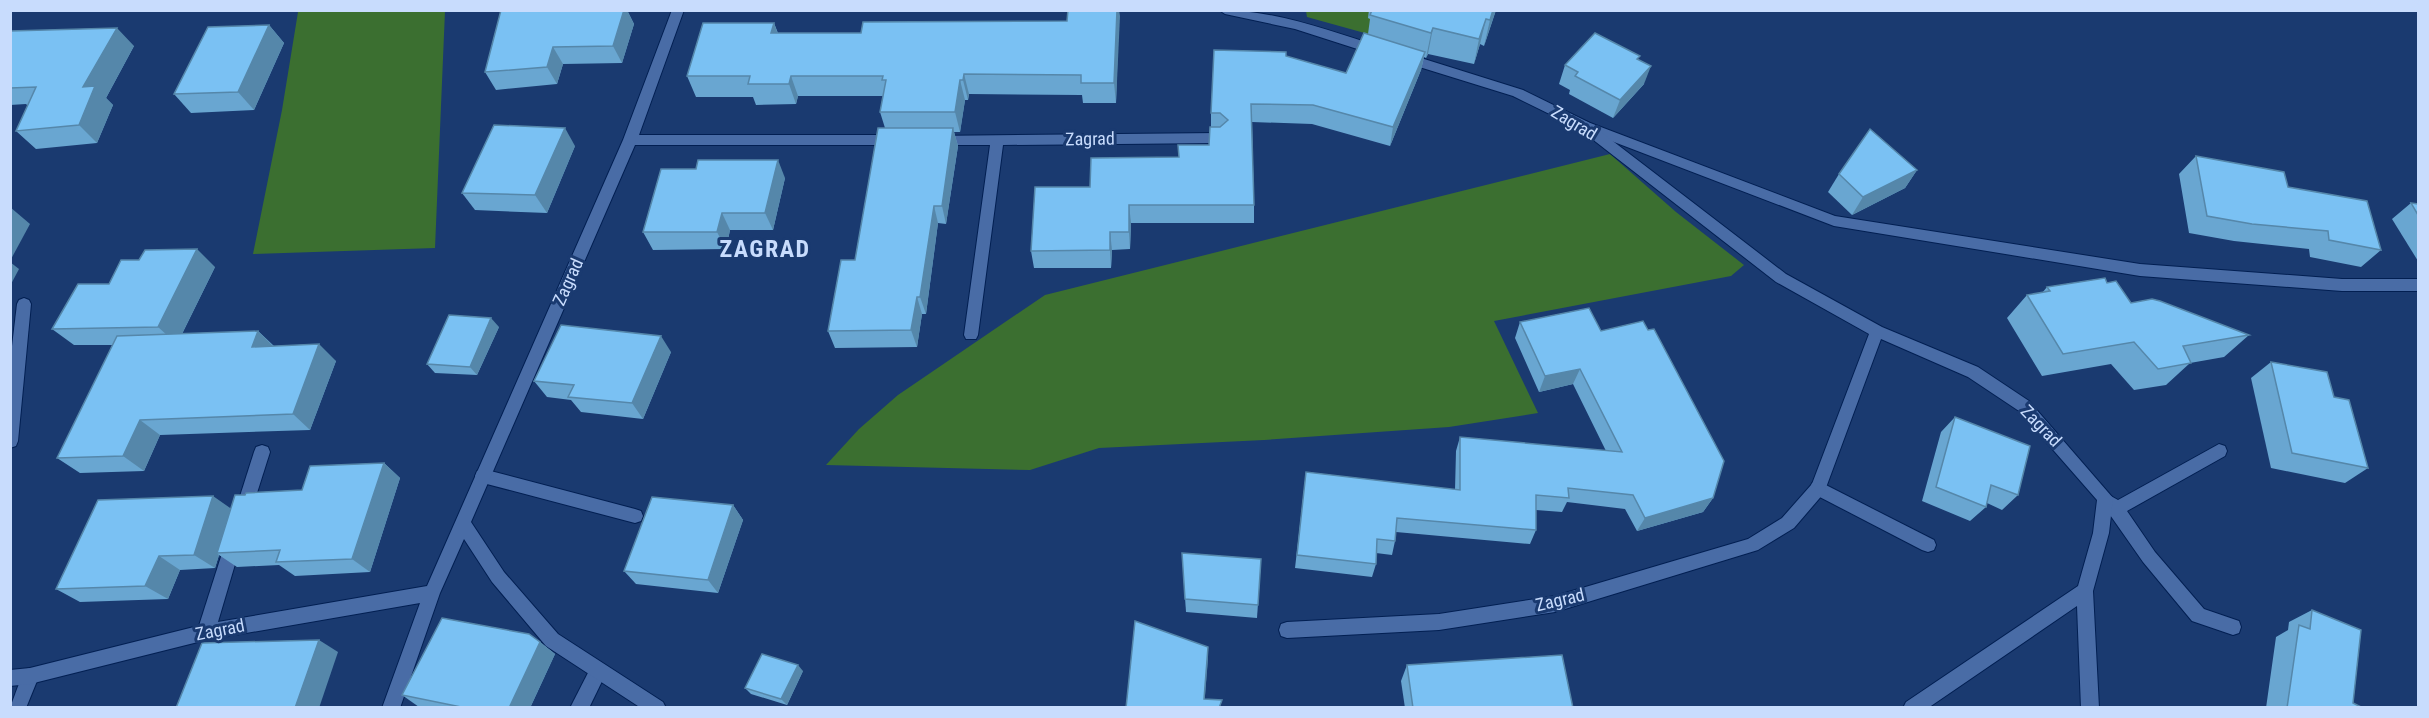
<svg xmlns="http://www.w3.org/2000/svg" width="2429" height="718" font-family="'Roboto Condensed',sans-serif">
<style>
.green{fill:#3b6f30}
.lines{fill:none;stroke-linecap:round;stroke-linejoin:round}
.lane-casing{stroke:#021f52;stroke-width:2}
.street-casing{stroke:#021f52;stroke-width:2}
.lane{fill:#496ca6;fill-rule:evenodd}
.street{fill:#496ca6;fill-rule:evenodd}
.wall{fill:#69a6d1}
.shaded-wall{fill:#5587aa}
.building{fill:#7ac1f3;stroke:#5587aa;stroke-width:1.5}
.labels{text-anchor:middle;stroke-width:6;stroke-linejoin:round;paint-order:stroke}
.street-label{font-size:18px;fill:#c8dcfd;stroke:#1a3a70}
.district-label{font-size:24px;font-weight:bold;letter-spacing:1.5px;fill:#c8dcfd;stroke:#1a3a70}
</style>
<rect width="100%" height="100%" fill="#1a3a70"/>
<!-- green -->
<g class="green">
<path d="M 371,11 L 445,11 L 435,248 L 253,254 L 282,110 L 298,12 Z"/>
<path d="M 1306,11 L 1392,11 L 1379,37 L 1307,17 Z"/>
<path d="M 1610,154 L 1676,212 L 1744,265 L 1731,276 L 1494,321 L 1538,413 L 1449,427 L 1264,440 L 1099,448 L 1030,470 L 826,465 L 859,429 L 898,395 L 1045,295 Z"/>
</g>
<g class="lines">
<defs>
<g id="lane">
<path d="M 1585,121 L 1835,216 L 2140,264 L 2342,279 L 2418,279 L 2418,291 L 2342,291 L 2140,276 L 1834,226 L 1580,129 L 1578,126 Z"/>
<path d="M 2219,444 L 2225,446 L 2227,451 L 2225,456 L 2127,511 L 2155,552 L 2204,609 L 2239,621 L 2241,627 L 2239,633 L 2233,635 L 2192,621 L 2143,562 L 2101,502 L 2103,497 L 2109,495 L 2118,500 Z"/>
<path d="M 262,445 L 268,447 L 270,452 L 251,512 L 249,517 L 243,519 L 237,517 L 235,512 L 254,452 L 256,447 Z"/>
<path d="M 483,469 L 635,509 L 641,511 L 643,516 L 641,521 L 635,523 L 483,483 L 477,481 L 475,476 L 477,471 Z"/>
<path d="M 1818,481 L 1934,540 L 1936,545 L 1934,550 L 1928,552 L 1922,550 L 1812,493 L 1810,488 L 1812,483 Z"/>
<path d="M 233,537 L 239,539 L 241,544 L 215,632 L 212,638 L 206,640 L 200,638 L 197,632 L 225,544 L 227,539 Z"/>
<path d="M 598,663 L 604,665 L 607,671 L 589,708 L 570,708 L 592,665 Z"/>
<path d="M 30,668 L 36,670 L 39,676 L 26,708 L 10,708 L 24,670 Z"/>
</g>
<g id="street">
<path d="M 672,10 L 684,10 L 639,135 L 897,135 L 904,140 L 897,145 L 635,145 L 471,522 L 504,572 L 558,634 L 663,702 L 666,708 L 641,708 L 546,646 L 492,582 L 464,539 L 440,593 L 400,708 L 382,708 L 420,603 L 206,640 L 30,684 L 10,686 L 10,670 L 30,668 L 206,624 L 427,586 L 623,140 Z"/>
<path d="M 1219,10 C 1276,10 1330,31 1384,48 L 1385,51 L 1379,56 L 1295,29 L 1225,14 Z"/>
<path d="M 1405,53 L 1523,90 L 1588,122 L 1786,274 L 1882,327 L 1978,367 L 2029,401 L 2113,498 L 2109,533 L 2093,591 L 2099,708 L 2081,708 L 2077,606 L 1928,708 L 1903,708 L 1906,702 L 2078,586 L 2093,533 L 2097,500 L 2019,411 L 1968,377 L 1881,339 L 1824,493 L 1794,528 L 1758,550 L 1555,612 L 1439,630 L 1287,638 L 1281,636 L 1279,630 L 1281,624 L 1287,622 L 1439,614 L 1555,596 L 1748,539 L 1782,518 L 1812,484 L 1869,334 L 1776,282 L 1578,128 L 1513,96 L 1400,61 L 1399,58 L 1400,55 Z"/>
<path d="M 1219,133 L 1226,138 L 1219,143 L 1003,145 L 978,335 L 976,339 L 966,339 L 964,335 L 990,145 L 936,145 L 931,144 L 929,140 L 931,136 Z"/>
<path d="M 24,298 L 29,300 L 31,304 L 18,441 L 16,446 L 10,448 L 10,363 L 17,304 L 19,300 Z"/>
</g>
</defs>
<!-- lane casing -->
<use href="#lane" class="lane-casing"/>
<!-- street casing -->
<use href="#street" class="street-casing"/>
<!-- lane -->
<use href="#lane" class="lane"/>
<!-- street -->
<use href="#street" class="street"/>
</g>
<!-- wall -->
<g class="wall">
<path d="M 501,10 L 627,10 L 634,24 L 622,63 L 563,64 L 557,84 L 496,90 L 485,72 Z"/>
<path d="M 1068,10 L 1119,10 L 1116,103 L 1083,103 L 1082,95 L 969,94 L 968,100 L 965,100 L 960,132 L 954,132 L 958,146 L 946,224 L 938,223 L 926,314 L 922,314 L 917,347 L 835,348 L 828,331 L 855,260 L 885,128 L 880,112 L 883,96 L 798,96 L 796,104 L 756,105 L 753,97 L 696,97 L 687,76 L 774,23 L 778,33 L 861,33 L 1067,21 Z"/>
<path d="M 1369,10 L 1496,10 L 1484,46 L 1480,44 L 1474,64 L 1428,54 L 1426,58 L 1424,57 L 1421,70 L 1390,146 L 1312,124 L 1252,122 L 1254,205 L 1254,223 L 1131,223 L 1130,249 L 1112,250 L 1111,268 L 1034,268 L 1031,251 L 1090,187 L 1179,157 L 1209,145 L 1211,127 L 1211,113 L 1286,56 L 1346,73 L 1368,34 L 1370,19 L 1368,18 Z"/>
<path d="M 269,25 L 284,43 L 254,110 L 191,113 L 174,94 Z"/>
<path d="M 10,31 L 134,46 L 106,98 L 113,105 L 97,143 L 36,149 L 16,131 L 28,106 L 26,104 L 10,105 Z"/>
<path d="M 1639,60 L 1644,84 L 1613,118 L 1569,94 L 1570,90 L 1559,84 L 1565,65 Z"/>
<path d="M 575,146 L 547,213 L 475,210 L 462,193 Z"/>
<path d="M 2196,156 L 2288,187 L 2381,250 L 2361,267 L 2310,257 L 2309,249 L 2234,241 L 2189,233 L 2179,174 Z"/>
<path d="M 1917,170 L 1905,188 L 1852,215 L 1828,192 L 1839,174 Z"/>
<path d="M 785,178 L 773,230 L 730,230 L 726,249 L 653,250 L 643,232 Z"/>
<path d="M 2411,203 L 2418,204 L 2418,261 L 2392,219 Z"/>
<path d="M 215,267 L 182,334 L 258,331 L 274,346 L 336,361 L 310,430 L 160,435 L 144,471 L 80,473 L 57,458 L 113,345 L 74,345 L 52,329 Z"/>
<path d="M 2107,283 L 2131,303 L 2249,335 L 2224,357 L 2190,363 L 2166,385 L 2134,390 L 2111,364 L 2042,376 L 2007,318 L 2027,295 L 2042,293 L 2047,287 Z"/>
<path d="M 1520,322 L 1601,331 L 1713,498 L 1703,512 L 1637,531 L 1625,509 L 1567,502 L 1562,512 L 1536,510 L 1536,530 L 1530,544 L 1396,532 L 1395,541 L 1392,555 L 1376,553 L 1376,564 L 1372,577 L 1295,568 L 1306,472 L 1455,490 L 1456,451 L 1460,437 L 1606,451 L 1573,384 L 1539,392 L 1515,338 Z"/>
<path d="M 499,327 L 477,375 L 435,373 L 427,364 Z"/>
<path d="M 671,352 L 643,419 L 581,412 L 571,400 L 547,397 L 534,381 Z"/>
<path d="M 2271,362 L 2334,397 L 2368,468 L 2345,483 L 2271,468 L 2251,378 Z"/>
<path d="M 1955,417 L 2018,495 L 2002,510 L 1987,503 L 1986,507 L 1970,521 L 1922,501 L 1941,432 Z"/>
<path d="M 384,463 L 400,478 L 370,572 L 295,576 L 279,565 L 237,567 L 219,555 L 215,568 L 180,570 L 168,599 L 80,602 L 56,589 L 231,509 L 302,490 Z"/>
<path d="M 733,505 L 743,520 L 718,593 L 636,584 L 624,571 Z"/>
<path d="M 1182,553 L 1261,559 L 1257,618 L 1186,612 Z"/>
<path d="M 2312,610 L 2353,703 L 2363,708 L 2266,708 L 2276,637 L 2288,630 L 2289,622 Z"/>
<path d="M 540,642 L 555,654 L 530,708 L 424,708 L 419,707 L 402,695 Z"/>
<path d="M 1407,665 L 1573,708 L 1405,708 L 1401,681 Z"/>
<path d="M 803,671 L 787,705 L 751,694 L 745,688 Z"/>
</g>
<!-- shaded-wall -->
<g class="shaded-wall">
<path d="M 624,10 L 627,10 L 634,24 L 622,63 L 613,46 Z"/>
<path d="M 1117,10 L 1119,10 L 1120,16 L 1116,103 L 1114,83 Z"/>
<path d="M 1493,10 L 1496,10 L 1484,46 L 1490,20 Z"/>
<path d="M 1486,19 L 1480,44 L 1474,64 L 1479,39 Z"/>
<path d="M 774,23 L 781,43 L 771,33 Z"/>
<path d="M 269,25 L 284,43 L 254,110 L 238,92 Z"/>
<path d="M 117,28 L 134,46 L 106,98 L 113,105 L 97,143 L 79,125 L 83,87 Z"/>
<path d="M 1433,28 L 1428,54 L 1426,58 L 1431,33 Z"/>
<path d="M 553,47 L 563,64 L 557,84 L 547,67 Z"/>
<path d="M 1425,52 L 1421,70 L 1390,146 L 1393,127 Z"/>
<path d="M 1651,66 L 1644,84 L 1613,118 L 1620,100 Z"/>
<path d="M 964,74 L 969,94 L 968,100 L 963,80 Z"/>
<path d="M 791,76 L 798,96 L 796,104 L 789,84 Z"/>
<path d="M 960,80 L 965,100 L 960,132 L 955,112 Z"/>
<path d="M 565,128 L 575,146 L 547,213 L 535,195 Z"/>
<path d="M 953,128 L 958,146 L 946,224 L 942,206 Z"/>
<path d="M 778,160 L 785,178 L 773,230 L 765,213 Z"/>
<path d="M 1917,170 L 1905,188 L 1852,215 L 1863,197 Z"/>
<path d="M 1129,205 L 1131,223 L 1130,249 L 1129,232 Z"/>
<path d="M 934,206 L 938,223 L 926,314 L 920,297 Z"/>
<path d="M 10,207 L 30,224 L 10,261 Z"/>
<path d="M 722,213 L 730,230 L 726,249 L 717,232 Z"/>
<path d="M 1110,232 L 1112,250 L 1111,268 L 1110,250 Z"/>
<path d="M 197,249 L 215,267 L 177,344 L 158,327 Z"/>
<path d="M 10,262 L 19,269 L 10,286 Z"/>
<path d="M 917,297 L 922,314 L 917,347 L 911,330 Z"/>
<path d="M 491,318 L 499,327 L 477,375 L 470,367 Z"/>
<path d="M 258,331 L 275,348 L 252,347 Z"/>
<path d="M 661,336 L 671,352 L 643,419 L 632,403 Z"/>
<path d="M 319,344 L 336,361 L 310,430 L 293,414 Z"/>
<path d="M 1580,369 L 1573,384 L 1539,392 L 1545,376 Z"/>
<path d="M 140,420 L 160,435 L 144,471 L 123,456 Z"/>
<path d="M 384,463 L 400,478 L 370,572 L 352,559 Z"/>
<path d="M 213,496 L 233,510 L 217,553 L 219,555 L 215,568 L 194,555 Z"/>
<path d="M 1713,498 L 1703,512 L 1637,531 L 1645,518 Z"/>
<path d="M 733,505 L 743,520 L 718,593 L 708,580 Z"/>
<path d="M 159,556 L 180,570 L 168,599 L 145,586 Z"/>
<path d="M 319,640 L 338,652 L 319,708 L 295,708 Z"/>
<path d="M 540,642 L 555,654 L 530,708 L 509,708 Z"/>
<path d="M 1208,647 L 1208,659 L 1204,708 L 1204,699 Z"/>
<path d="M 798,665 L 803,671 L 787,705 L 781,699 Z"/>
</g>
<!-- building -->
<g class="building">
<path d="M 501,10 L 624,10 L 613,46 L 553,47 L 547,67 L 485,72 Z"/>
<path d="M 1068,10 L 1117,10 L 1114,83 L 1081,83 L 1081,75 L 964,74 L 963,80 L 960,80 L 955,112 L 880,112 L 886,80 L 882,80 L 883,76 L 791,76 L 789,84 L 748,84 L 750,76 L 687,76 L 703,23 L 774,23 L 771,33 L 861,33 L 863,22 L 1067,21 Z"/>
<path d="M 1372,10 L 1493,10 L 1490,20 L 1486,19 L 1479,39 L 1433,28 L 1431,33 L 1370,15 Z"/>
<path d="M 269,25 L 238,92 L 174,94 L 208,27 Z"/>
<path d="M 117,28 L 83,87 L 95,86 L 79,125 L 16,131 L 36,87 L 10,88 L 10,31 Z"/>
<path d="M 1364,33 L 1425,52 L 1393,127 L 1313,105 L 1251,104 L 1254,205 L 1129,205 L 1129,232 L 1110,232 L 1110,250 L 1031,251 L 1035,187 L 1090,187 L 1091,158 L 1179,157 L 1178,145 L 1209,145 L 1210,127 L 1220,127 L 1228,120 L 1220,113 L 1211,113 L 1214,50 L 1286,52 L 1286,56 L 1346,73 Z"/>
<path d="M 1595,33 L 1640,56 L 1637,59 L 1651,66 L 1620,100 L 1575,76 L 1578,72 L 1565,65 Z"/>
<path d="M 494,125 L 565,128 L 535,195 L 462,193 Z"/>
<path d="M 878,128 L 953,128 L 942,206 L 934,206 L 920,297 L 917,297 L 911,330 L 828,331 L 841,260 L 855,260 Z"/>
<path d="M 1870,129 L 1917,170 L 1863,197 L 1839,174 Z"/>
<path d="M 2196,156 L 2284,172 L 2288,187 L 2367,201 L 2381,250 L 2329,240 L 2328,231 L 2252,224 L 2207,216 Z"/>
<path d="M 698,160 L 778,160 L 765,213 L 722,213 L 717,232 L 643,232 L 661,169 L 696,169 Z"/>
<path d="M 2411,203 L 2418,204 L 2418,215 Z"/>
<path d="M 197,249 L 158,327 L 52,329 L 78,284 L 109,284 L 121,260 L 139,260 L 145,250 Z"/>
<path d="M 2105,278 L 2107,283 L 2116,281 L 2131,303 L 2152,299 L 2160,301 L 2249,335 L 2183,346 L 2191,363 L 2158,369 L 2134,342 L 2063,354 L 2027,295 L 2050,291 L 2047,287 Z"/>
<path d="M 1589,308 L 1601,331 L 1643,321 L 1648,330 L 1654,329 L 1724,461 L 1713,498 L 1645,518 L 1633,495 L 1568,488 L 1569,498 L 1536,495 L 1536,530 L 1397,518 L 1395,541 L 1377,539 L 1376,564 L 1297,555 L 1306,472 L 1460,490 L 1460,437 L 1622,452 L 1580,369 L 1545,376 L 1520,322 Z"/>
<path d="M 449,315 L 491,318 L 470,367 L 427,364 Z"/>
<path d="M 561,325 L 661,336 L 632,403 L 568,397 L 574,385 L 534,381 Z"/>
<path d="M 258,331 L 252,347 L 319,344 L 293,414 L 140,420 L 123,456 L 57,458 L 117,336 Z"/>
<path d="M 2271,362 L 2327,372 L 2334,397 L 2349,400 L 2368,468 L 2292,453 Z"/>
<path d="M 1955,417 L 2030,446 L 2018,495 L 1991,485 L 1986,507 L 1936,487 Z"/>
<path d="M 384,463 L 352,559 L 276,562 L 280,550 L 217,553 L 235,495 L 245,495 L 246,493 L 302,490 L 310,466 Z"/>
<path d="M 213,496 L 194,555 L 159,556 L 145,586 L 56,589 L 98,500 Z"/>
<path d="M 652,497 L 733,505 L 708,580 L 624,571 Z"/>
<path d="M 1182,553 L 1261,559 L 1258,605 L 1185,599 Z"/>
<path d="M 2312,610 L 2361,630 L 2353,703 L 2363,708 L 2287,708 L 2299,625 L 2310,629 Z"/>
<path d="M 442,618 L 529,634 L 540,642 L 509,708 L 466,708 L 402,695 Z"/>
<path d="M 1135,621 L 1208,647 L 1204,699 L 1222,700 L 1219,708 L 1126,708 Z"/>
<path d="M 319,640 L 295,708 L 176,708 L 202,643 Z"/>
<path d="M 762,654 L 798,665 L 781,699 L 745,688 Z"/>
<path d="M 1562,655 L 1573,708 L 1413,708 L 1407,665 Z"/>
</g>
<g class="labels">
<!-- street labels -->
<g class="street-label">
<text transform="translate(1574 123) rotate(31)" y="6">Zagrad</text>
<text transform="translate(1090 139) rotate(-1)" y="6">Zagrad</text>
<text transform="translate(568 282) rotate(-66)" y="6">Zagrad</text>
<text transform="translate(2041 426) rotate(46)" y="6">Zagrad</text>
<text transform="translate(1560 600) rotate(-13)" y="6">Zagrad</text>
<text transform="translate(220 630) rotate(-11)" y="6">Zagrad</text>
</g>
<!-- district labels -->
<g class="district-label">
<text x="765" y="257">ZAGRAD</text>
</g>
</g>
<!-- border -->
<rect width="2429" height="718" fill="none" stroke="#c8dcfd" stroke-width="24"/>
</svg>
